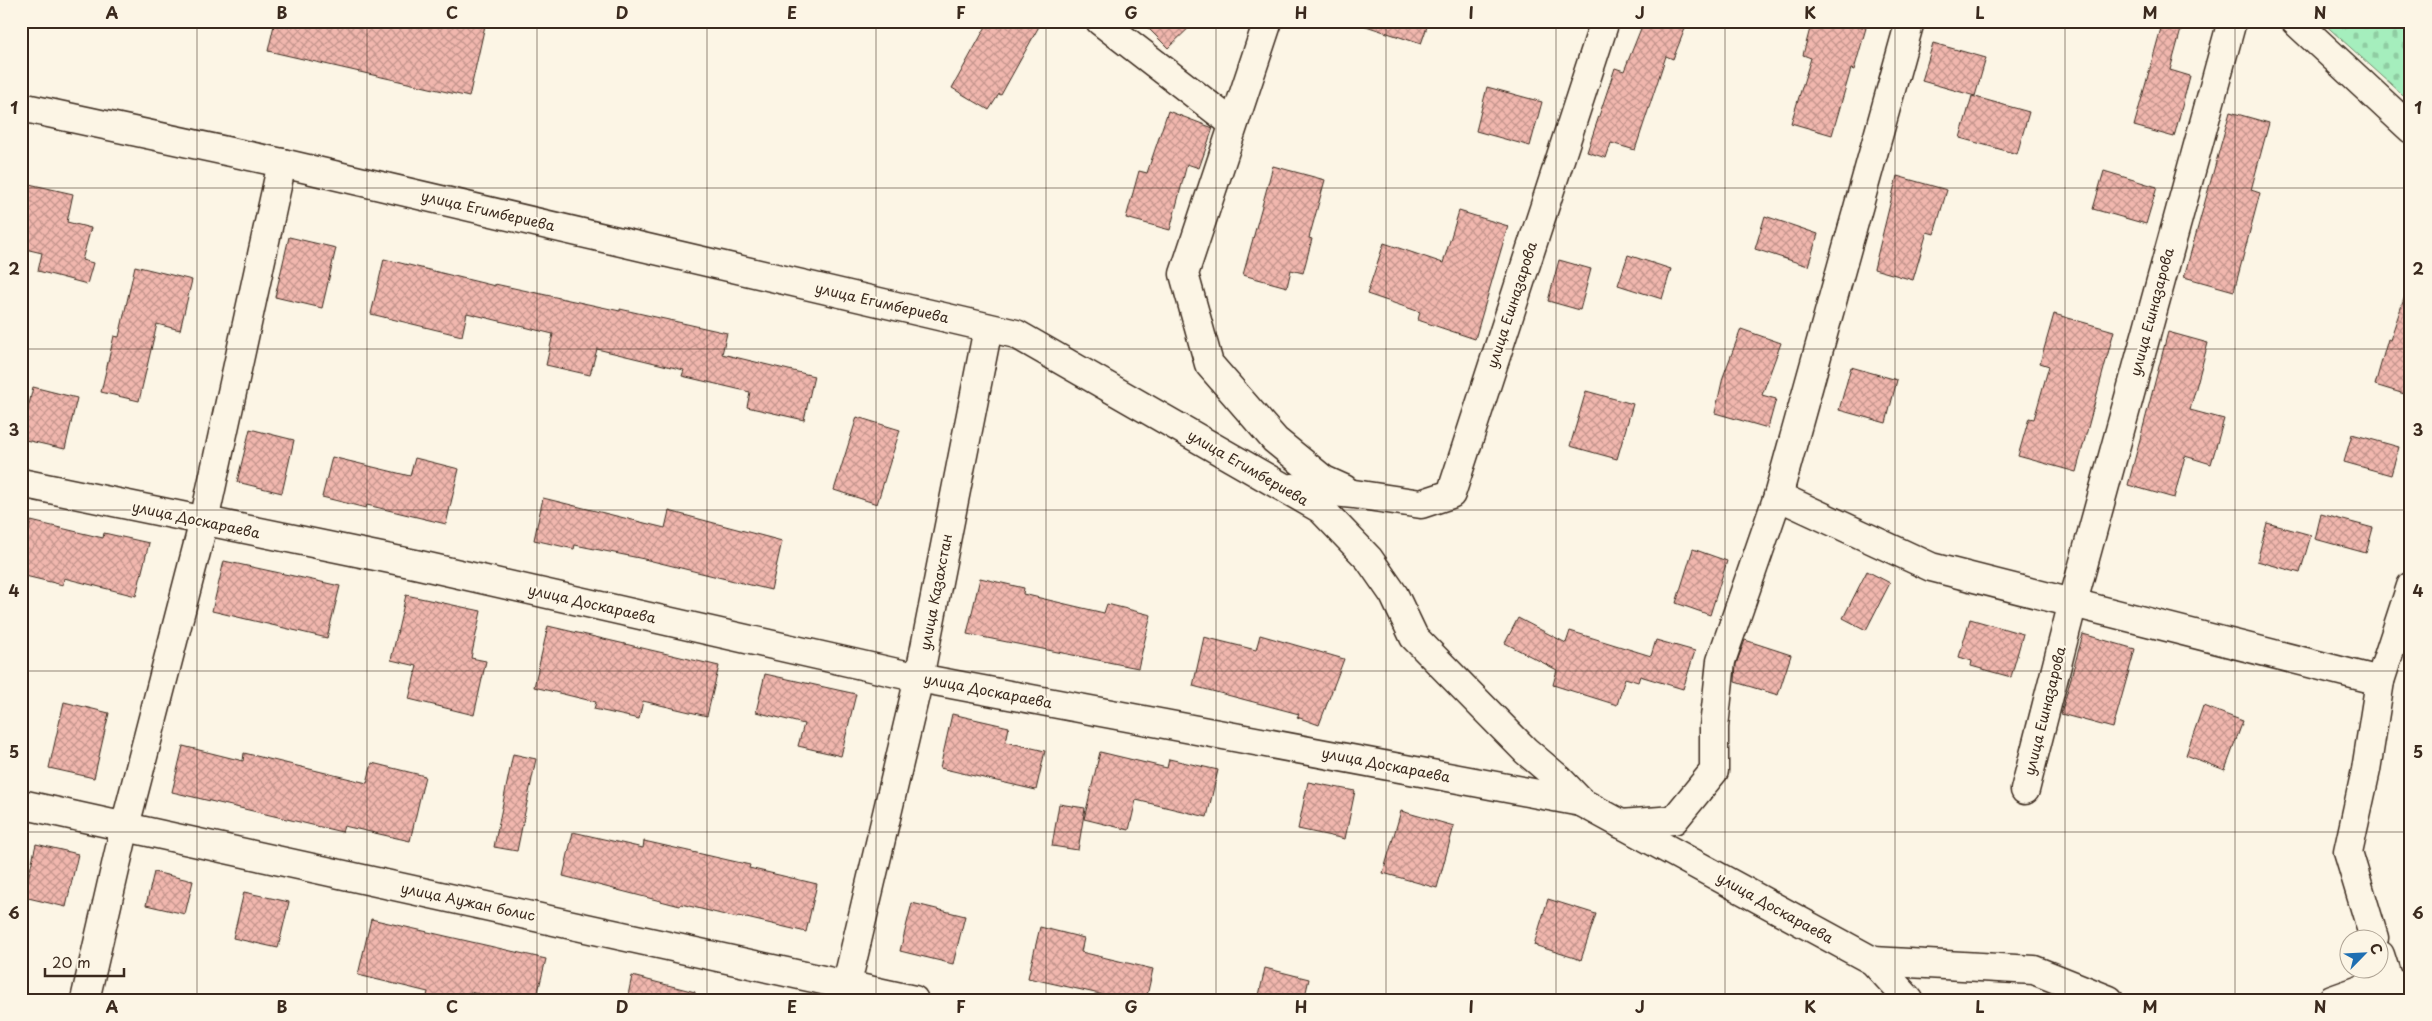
<svg xmlns="http://www.w3.org/2000/svg" width="2432" height="1021" font-family="'Playpen Sans',sans-serif">
<style>
.cemetery{fill:url(#cemetery-stones);stroke:#708c6e}
.building{fill:url(#building-cross-hatch);stroke:#3b2a1e}
.lines{fill:none;stroke-linecap:round;stroke-linejoin:round}
.street-casing{stroke:#3b2a1e;stroke-width:31}
.street{stroke:#fcf5e5;stroke-width:28}
.grid{fill:none;stroke:#3b2a1e;stroke-width:1;stroke-opacity:0.55}
.labels{text-anchor:middle;stroke-width:4.5;stroke-linejoin:round;paint-order:stroke}
.street-label{font-size:14px;fill:#3b2a1e;stroke:#fcf5e5}
.neatline{fill:none;stroke:#3b2a1e;stroke-width:2}
.grid-label{font-size:16px;text-anchor:middle;font-weight:bold;fill:#3b2a1e}
</style>
<defs>
<pattern id="cemetery-stones" width="16" height="16" patternUnits="userSpaceOnUse" patternTransform="scale(1.25)"><rect width="16" height="16" fill="#a5eebd"/><path d="M2 7V4a2 2 0 0 1 4 0v3zM10 15v-3a2 2 0 0 1 4 0v3z" fill="#8fcca2"/></pattern>
<pattern id="building-cross-hatch" width="8" height="8" patternUnits="userSpaceOnUse" patternTransform="scale(1.25)"><rect width="8" height="8" fill="#f1b7ae"/><path d="M0 0l8 8M0 8l8-8" fill="none" stroke="#c4958d"/></pattern>
</defs>
<rect width="100%" height="100%" fill="#fcf5e5"/>
<filter id="ink" filterUnits="userSpaceOnUse"><feTurbulence type="fractalNoise" baseFrequency=".02" numOctaves="2"/><feDisplacementMap in="SourceGraphic" scale="10" xChannelSelector="R" yChannelSelector="G"/><feConvolveMatrix kernelMatrix="1 2 1 2 8 2 1 2 1" color-interpolation-filters="sRGB"/></filter>
<g filter="url(#ink)">
<!-- cemetery -->
<path class="cemetery" d="M 2321,21 L 2411,21 L 2411,102 Z"/>
<!-- building -->
<g class="building">
<path d="M 275,21 L 486,21 L 469,97 L 268,51 Z"/>
<path d="M 989,21 L 1042,21 L 1001,95 L 999,94 L 989,110 L 952,88 Z"/>
<path d="M 1141,21 L 1196,21 L 1168,48 Z"/>
<path d="M 1364,21 L 1429,21 L 1421,44 L 1363,25 Z"/>
<path d="M 1644,21 L 1688,21 L 1673,59 L 1666,56 L 1635,150 L 1611,143 L 1606,158 L 1587,152 L 1615,68 L 1624,71 Z"/>
<path d="M 1812,21 L 1842,21 L 1866,28 L 1854,70 L 1851,69 L 1832,135 L 1791,123 L 1811,58 L 1803,55 Z"/>
<path d="M 2163,21 L 2182,26 L 2170,70 L 2190,76 L 2174,137 L 2134,126 Z"/>
<path d="M 1933,43 L 1986,58 L 1975,96 L 1922,81 Z"/>
<path d="M 1487,87 L 1542,102 L 1530,146 L 1476,131 Z"/>
<path d="M 1972,96 L 2029,112 L 2017,154 L 1960,138 Z"/>
<path d="M 1168,111 L 1213,128 L 1199,168 L 1187,164 L 1170,230 L 1126,218 L 1139,171 L 1147,173 Z"/>
<path d="M 2230,112 L 2269,123 L 2251,190 L 2260,193 L 2234,291 L 2184,277 Z"/>
<path d="M 1273,166 L 1325,180 L 1309,238 L 1312,239 L 1303,273 L 1291,270 L 1287,287 L 1243,275 Z"/>
<path d="M 2104,171 L 2157,187 L 2146,224 L 2093,209 Z"/>
<path d="M 1897,176 L 1947,190 L 1934,234 L 1927,232 L 1913,280 L 1874,269 Z"/>
<path d="M 29,184 L 73,194 L 67,222 L 91,228 L 82,260 L 93,263 L 87,284 L 38,271 L 42,253 L 21,248 L 21,217 Z"/>
<path d="M 1459,211 L 1508,226 L 1475,339 L 1418,320 L 1420,312 L 1367,294 L 1384,243 L 1443,263 Z"/>
<path d="M 1765,216 L 1818,234 L 1808,266 L 1755,249 Z"/>
<path d="M 289,237 L 336,248 L 322,308 L 275,297 Z"/>
<path d="M 1628,255 L 1671,269 L 1662,299 L 1618,285 Z"/>
<path d="M 384,259 L 495,286 L 495,284 L 620,311 L 620,309 L 727,333 L 722,354 L 814,376 L 804,420 L 747,407 L 750,392 L 682,376 L 684,370 L 597,349 L 590,375 L 546,365 L 553,334 L 467,313 L 462,336 L 371,314 Z"/>
<path d="M 1559,260 L 1591,269 L 1580,310 L 1548,301 Z"/>
<path d="M 135,266 L 192,280 L 180,330 L 157,324 L 139,401 L 101,392 L 114,336 L 119,337 Z"/>
<path d="M 2407,290 L 2411,291 L 2411,396 L 2375,385 L 2388,339 L 2390,340 Z"/>
<path d="M 2054,314 L 2114,331 L 2076,472 L 2018,456 L 2029,418 L 2034,419 L 2049,366 L 2040,363 Z"/>
<path d="M 1741,329 L 1781,343 L 1762,395 L 1776,399 L 1768,428 L 1715,413 L 1723,377 Z"/>
<path d="M 2168,332 L 2208,343 L 2190,410 L 2224,419 L 2211,464 L 2185,456 L 2174,498 L 2128,485 Z"/>
<path d="M 1851,367 L 1897,380 L 1886,423 L 1839,410 Z"/>
<path d="M 33,387 L 77,398 L 65,449 L 21,439 Z"/>
<path d="M 1586,391 L 1633,404 L 1617,459 L 1570,446 Z"/>
<path d="M 857,417 L 900,430 L 877,504 L 834,490 Z"/>
<path d="M 250,429 L 294,440 L 282,493 L 237,482 Z"/>
<path d="M 2352,434 L 2399,447 L 2391,475 L 2344,462 Z"/>
<path d="M 332,457 L 410,476 L 415,458 L 459,469 L 446,524 L 367,505 L 366,508 L 322,497 Z"/>
<path d="M 543,498 L 665,528 L 669,511 L 782,541 L 771,590 L 644,559 L 575,545 L 574,549 L 534,540 Z"/>
<path d="M 2321,514 L 2373,528 L 2366,553 L 2315,539 Z"/>
<path d="M 31,521 L 103,538 L 104,533 L 149,543 L 136,596 L 64,578 L 63,585 L 21,575 L 21,561 Z"/>
<path d="M 2267,523 L 2311,535 L 2300,573 L 2257,561 Z"/>
<path d="M 1693,549 L 1727,561 L 1710,615 L 1676,603 Z"/>
<path d="M 224,561 L 340,586 L 327,638 L 212,611 Z"/>
<path d="M 1867,571 L 1890,583 L 1866,630 L 1843,618 Z"/>
<path d="M 980,578 L 1024,588 L 1023,594 L 1104,613 L 1107,604 L 1151,615 L 1138,668 L 967,634 Z"/>
<path d="M 406,595 L 481,611 L 471,658 L 486,661 L 474,715 L 409,699 L 417,666 L 391,660 Z"/>
<path d="M 1518,618 L 1566,643 L 1570,631 L 1651,656 L 1656,640 L 1695,651 L 1683,689 L 1640,676 L 1638,682 L 1625,678 L 1617,705 L 1553,685 L 1557,670 L 1505,643 Z"/>
<path d="M 1970,619 L 2023,634 L 2011,677 L 1971,666 L 1972,661 L 1959,657 Z"/>
<path d="M 548,626 L 719,666 L 707,716 L 643,701 L 639,719 L 594,709 L 596,702 L 534,687 Z"/>
<path d="M 2083,634 L 2135,649 L 2113,728 L 2061,714 Z"/>
<path d="M 1260,635 L 1344,659 L 1319,725 L 1297,717 L 1299,714 L 1193,686 L 1204,637 L 1256,650 Z"/>
<path d="M 1745,640 L 1791,655 L 1778,695 L 1735,682 L 1736,664 Z"/>
<path d="M 765,674 L 856,694 L 841,756 L 798,746 L 804,724 L 756,712 Z"/>
<path d="M 64,702 L 109,713 L 94,778 L 49,768 Z"/>
<path d="M 2203,706 L 2243,721 L 2225,770 L 2186,755 Z"/>
<path d="M 952,714 L 1009,727 L 1006,742 L 1045,751 L 1036,790 L 940,768 Z"/>
<path d="M 183,746 L 243,761 L 244,753 L 367,783 L 372,763 L 425,776 L 410,841 L 344,826 L 342,832 L 172,792 Z"/>
<path d="M 1100,752 L 1167,768 L 1169,759 L 1218,770 L 1207,817 L 1136,800 L 1129,830 L 1084,819 Z"/>
<path d="M 513,754 L 536,759 L 517,851 L 494,847 Z"/>
<path d="M 1308,782 L 1355,791 L 1345,839 L 1298,829 Z"/>
<path d="M 1059,804 L 1085,808 L 1078,850 L 1052,846 Z"/>
<path d="M 1401,811 L 1454,826 L 1437,888 L 1383,873 Z"/>
<path d="M 573,832 L 643,848 L 644,841 L 750,865 L 749,868 L 817,884 L 806,932 L 738,916 L 737,918 L 681,904 L 680,906 L 563,876 Z"/>
<path d="M 36,844 L 78,854 L 66,907 L 24,897 Z"/>
<path d="M 154,872 L 193,881 L 185,914 L 146,905 Z"/>
<path d="M 244,892 L 289,902 L 278,948 L 233,938 Z"/>
<path d="M 1548,899 L 1596,914 L 1581,960 L 1534,945 Z"/>
<path d="M 912,903 L 965,916 L 953,964 L 900,951 Z"/>
<path d="M 371,919 L 546,959 L 536,1000 L 502,1000 L 470,992 L 469,1000 L 426,1000 L 428,992 L 358,975 Z"/>
<path d="M 1040,927 L 1084,938 L 1081,952 L 1153,969 L 1146,1000 L 1127,1000 L 1028,978 Z"/>
<path d="M 1265,968 L 1309,979 L 1304,1000 L 1258,1000 Z"/>
<path d="M 632,976 L 695,992 L 694,1000 L 627,1000 Z"/>
</g>
<g class="lines">
<defs>
<g id="street">
<path d="M 1100,21 L 1232,123"/>
<path d="M 1268,21 L 1184,274 L 1209,364 L 1275,440 L 1324,480 L 1344,489"/>
<path d="M 2295,21 L 2411,129"/>
<path d="M 21,107 L 282,163 L 1016,334 L 1321,509 L 1369,559 L 1394,595 L 1414,637 L 1526,751 L 1559,779 L 1581,802"/>
<path d="M 21,483 L 415,564 L 919,678 L 1581,802 L 1873,961 L 1909,1000"/>
<path d="M 1292,488 L 1354,494 L 1421,504 L 1451,494 L 1605,21"/>
<path d="M 1778,496 L 1931,567 L 2380,681"/>
<path d="M 2025,790 L 2073,602 L 2232,21"/>
<path d="M 21,804 L 914,1000"/>
<path d="M 1621,824 L 1674,820 L 1714,771 L 1714,727 L 1721,661 L 1778,496 L 1910,21"/>
<path d="M 2374,938 L 2348,852 L 2366,770 L 2380,681 L 2411,586"/>
<path d="M 1873,961 L 2034,970 L 2109,1000"/>
<path d="M 2388,980 L 2411,994"/>
<path d="M 85,1000 L 125,826 L 204,521 L 282,163"/>
<path d="M 843,1000 L 919,678 L 988,328"/>
<path d="M 2332,1000 L 2388,980 L 2380,955"/>
</g>
</defs>
<!-- street casing -->
<use href="#street" class="street-casing"/>
<!-- street -->
<use href="#street" class="street"/>
</g>
</g>
<!-- grid -->
<path class="grid" d="M 197,21 L 197,1000M 367,21 L 367,1000M 537,21 L 537,1000M 707,21 L 707,1000M 876,21 L 876,1000M 1046,21 L 1046,1000M 1216,21 L 1216,1000M 1386,21 L 1386,1000M 1556,21 L 1556,1000M 1725,21 L 1725,1000M 1895,21 L 1895,1000M 2065,21 L 2065,1000M 2235,21 L 2235,1000M 21,188 L 2411,188M 21,349 L 2411,349M 21,510 L 2411,510M 21,671 L 2411,671M 21,832 L 2411,832"/>
<g class="labels">
<!-- street labels -->
<g class="street-label">
<text transform="translate(488 211) rotate(13)" y="5">улица Егимбериева</text>
<text transform="translate(882 303) rotate(13)" y="5">улица Егимбериева</text>
<text transform="translate(1512 305) rotate(-72)" y="5">улица Ешназарова</text>
<text transform="translate(2152 312) rotate(-75)" y="5">улица Ешназарова</text>
<text transform="translate(1248 468) rotate(30)" y="5">улица Егимбериева</text>
<text transform="translate(196 520) rotate(12)" y="5">улица Доскараева</text>
<text transform="translate(936 592) rotate(-79)" y="5">улица Казахстан</text>
<text transform="translate(592 604) rotate(13)" y="5">улица Доскараева</text>
<text transform="translate(988 691) rotate(11)" y="5">улица Доскараева</text>
<text transform="translate(2045 711) rotate(-76)" y="5">улица Ешназарова</text>
<text transform="translate(1386 765) rotate(11)" y="5">улица Доскараева</text>
<text transform="translate(468 902) rotate(12)" y="5">улица Аужан болис</text>
<text transform="translate(1775 908) rotate(29)" y="5">улица Доскараева</text>
</g>
</g>
<!-- margin -->
<rect width="2432" height="1021" fill="none" stroke="#fcf5e5" stroke-width="55"/>
<!-- north arrow -->
<g transform="translate(2364 954) rotate(66)"><circle r="24" fill="#fcf5e5" stroke="#afa495"/>
<path d="M0-4L9 19L0 12L-9 19Z" fill="#1f6fb2"/>
<text y="-8" font-size="14" font-weight="bold" text-anchor="middle" fill="#3b2a1e">С</text>
</g>
<!-- scale -->
<path d="M45 968v8h79v-8" fill="none" stroke="#3b2a1e" stroke-width="2.5"/>
<text x="52" y="968" font-size="15" fill="#3b2a1e" stroke="#fcf5e5" stroke-width="4" paint-order="stroke">20 m</text>
<rect x="28" y="28" width="2376" height="966" class="neatline"/>
<g class="grid-label">
<text x="112" y="19">A</text>
<text x="282" y="19">B</text>
<text x="452" y="19">C</text>
<text x="622" y="19">D</text>
<text x="792" y="19">E</text>
<text x="961" y="19">F</text>
<text x="1131" y="19">G</text>
<text x="1301" y="19">H</text>
<text x="1471" y="19">I</text>
<text x="1640" y="19">J</text>
<text x="1810" y="19">K</text>
<text x="1980" y="19">L</text>
<text x="2150" y="19">M</text>
<text x="2320" y="19">N</text>
<text x="14" y="114">1</text>
<text x="2418" y="114">1</text>
<text x="14" y="275">2</text>
<text x="2418" y="275">2</text>
<text x="14" y="436">3</text>
<text x="2418" y="436">3</text>
<text x="14" y="597">4</text>
<text x="2418" y="597">4</text>
<text x="14" y="758">5</text>
<text x="2418" y="758">5</text>
<text x="14" y="919">6</text>
<text x="2418" y="919">6</text>
<text x="112" y="1013">A</text>
<text x="282" y="1013">B</text>
<text x="452" y="1013">C</text>
<text x="622" y="1013">D</text>
<text x="792" y="1013">E</text>
<text x="961" y="1013">F</text>
<text x="1131" y="1013">G</text>
<text x="1301" y="1013">H</text>
<text x="1471" y="1013">I</text>
<text x="1640" y="1013">J</text>
<text x="1810" y="1013">K</text>
<text x="1980" y="1013">L</text>
<text x="2150" y="1013">M</text>
<text x="2320" y="1013">N</text>
</g>
</svg>
